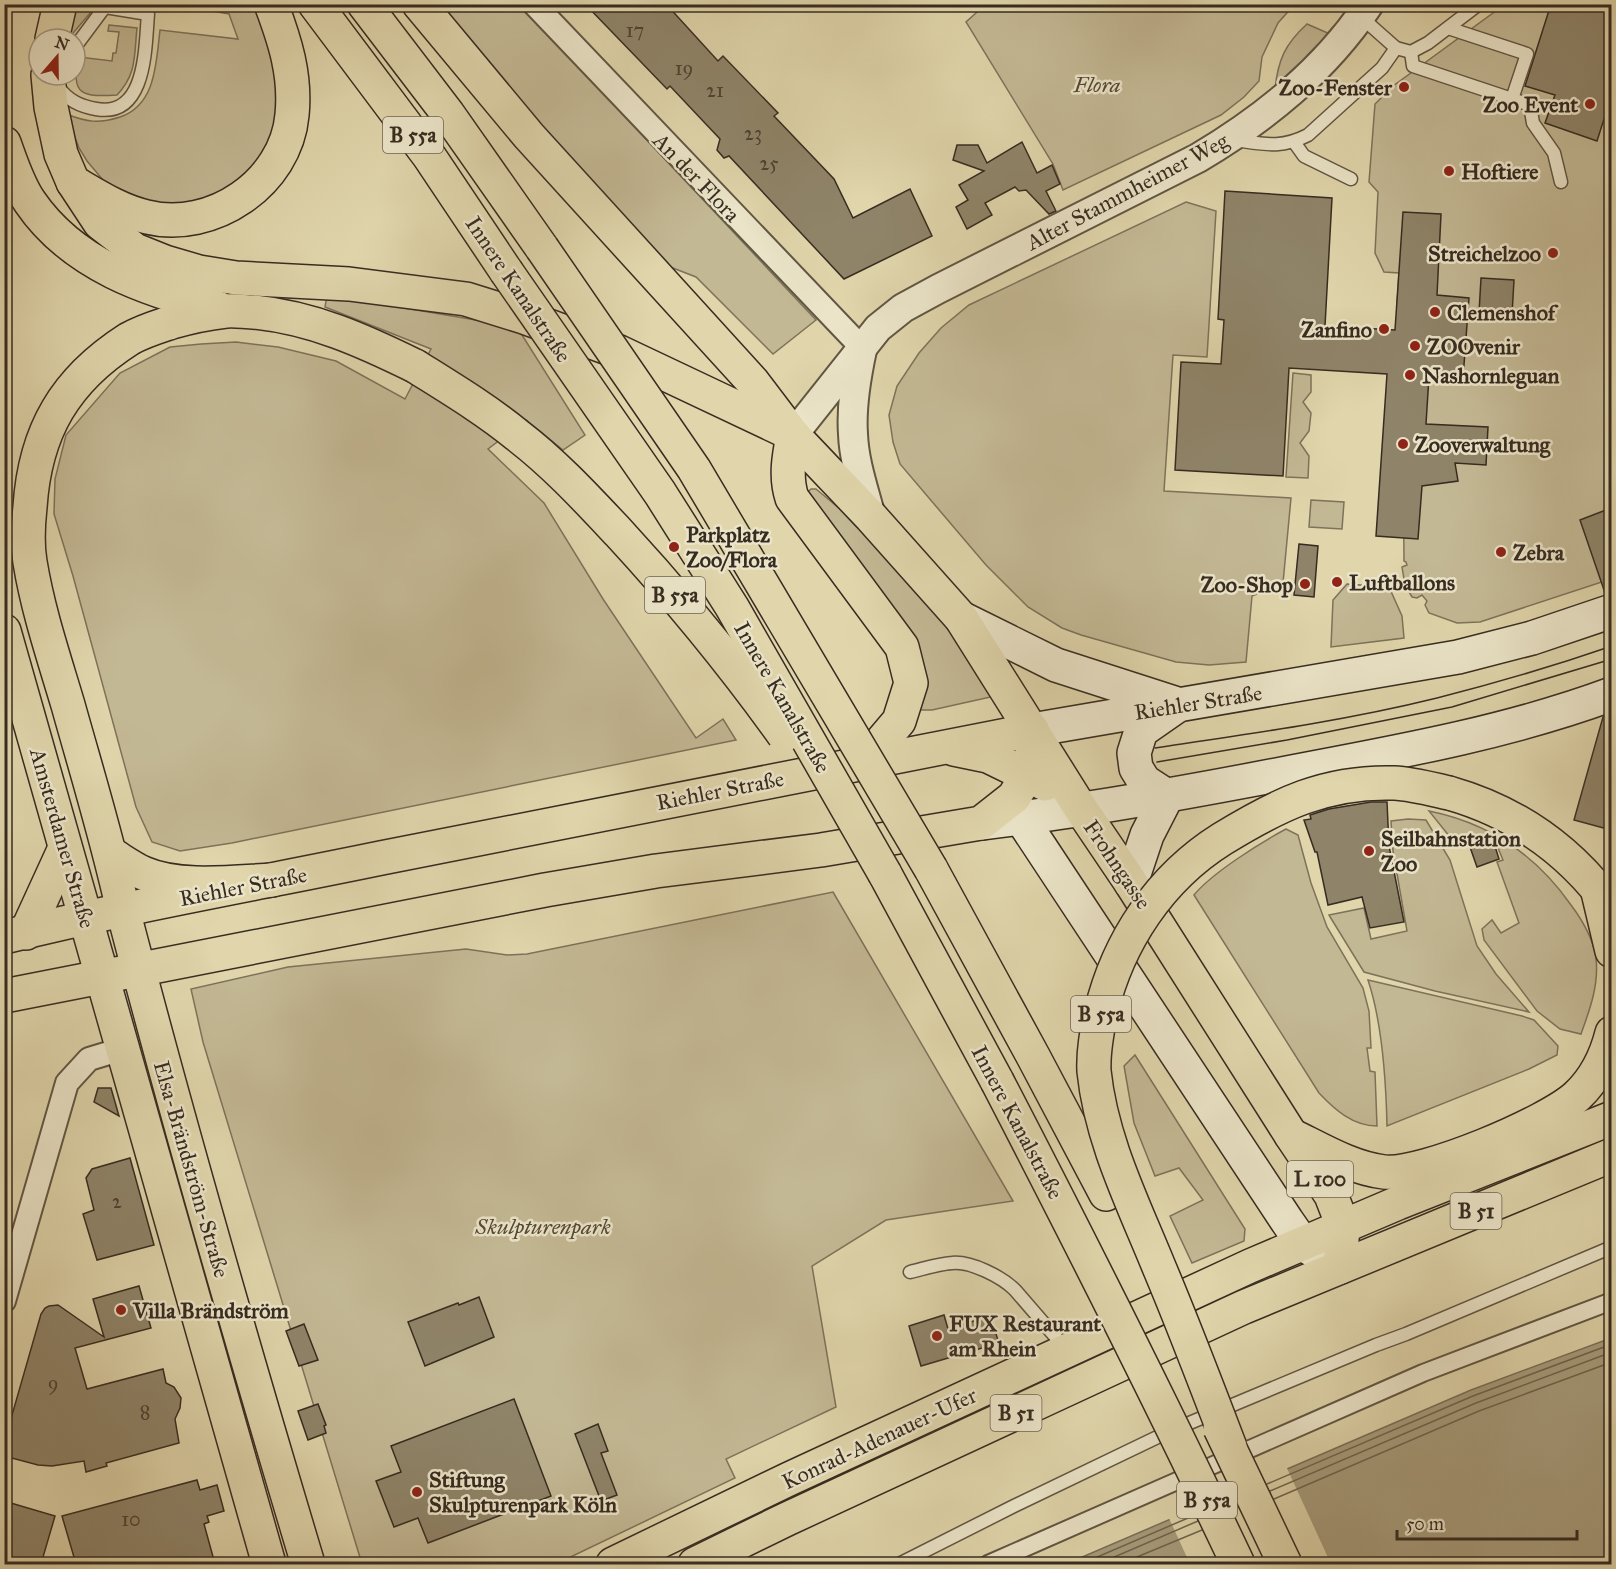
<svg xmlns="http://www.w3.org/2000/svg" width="1616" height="1569" font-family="'IM FELL Great Primer',serif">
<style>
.green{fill:#c3b894;stroke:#7d725a;stroke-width:1.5}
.water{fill:#a79c7c;stroke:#7a6f58;stroke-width:1.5}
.pier{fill:#e0d5ab}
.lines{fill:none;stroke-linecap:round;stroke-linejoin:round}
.shore{stroke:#6f644e;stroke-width:1.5}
.building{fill:#8f8469;stroke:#372c21;stroke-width:1.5}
.service-casing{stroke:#615644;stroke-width:15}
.pedestrian-casing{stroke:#615644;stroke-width:20}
.minor-casing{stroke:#615644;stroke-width:26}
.tertiary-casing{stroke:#615644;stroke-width:32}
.secondary-casing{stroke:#372c21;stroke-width:36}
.primary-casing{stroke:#372c21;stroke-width:36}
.trunk-casing{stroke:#372c21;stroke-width:36}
.service{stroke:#ebe4c8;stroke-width:12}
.pedestrian{stroke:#ebe4c8;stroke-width:16}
.minor{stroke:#ebe4c8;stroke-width:22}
.tertiary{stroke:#ebe4c8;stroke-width:28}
.secondary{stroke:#ebe4c8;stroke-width:33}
.primary{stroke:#e0d5ab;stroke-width:33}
.trunk{stroke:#e0d5ab;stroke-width:33}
.tram{stroke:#372c21;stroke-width:1.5}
.trunk-bridge-casing{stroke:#372c21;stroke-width:36;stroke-linecap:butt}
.trunk-bridge{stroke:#e0d5ab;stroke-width:33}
.poi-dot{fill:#8f2418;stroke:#ebe4c8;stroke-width:2}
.labels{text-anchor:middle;stroke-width:5;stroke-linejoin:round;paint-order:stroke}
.number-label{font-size:20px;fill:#4d4233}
.shield{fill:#ebe4c8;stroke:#6d6353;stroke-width:1.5}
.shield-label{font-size:21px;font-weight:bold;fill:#372c21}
.park-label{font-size:22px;font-style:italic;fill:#534838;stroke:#ebe4c8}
.poi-label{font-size:22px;font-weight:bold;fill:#372c21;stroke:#ebe4c8;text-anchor:start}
.street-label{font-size:22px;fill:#372c21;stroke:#ebe4c8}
</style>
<rect width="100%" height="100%" fill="#e0d5ab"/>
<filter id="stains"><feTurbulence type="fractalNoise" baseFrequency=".00333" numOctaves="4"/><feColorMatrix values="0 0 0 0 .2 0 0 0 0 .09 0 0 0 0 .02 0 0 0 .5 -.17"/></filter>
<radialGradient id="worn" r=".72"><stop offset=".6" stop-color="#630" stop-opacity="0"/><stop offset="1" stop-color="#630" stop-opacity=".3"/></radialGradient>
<!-- green -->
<g class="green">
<path d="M 76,5 L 97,5 L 68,39 L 69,36 Z"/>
<path d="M 207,5 L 256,5 L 279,72 L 276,129 L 260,161 L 226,192 L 184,205 L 151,203 L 121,192 L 103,180 L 87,161 L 79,148 L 66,114 C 87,122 98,124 120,117 C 156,105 156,63 160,30 L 238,39 L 229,14 L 206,10 Z"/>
<path d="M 436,5 L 520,5 L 816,320 L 773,354 L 696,277 L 660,263 Z"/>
<path d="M 985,5 L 985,4 L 1294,5 L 1278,23 L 1262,57 L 1259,81 L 1244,97 L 1221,115 L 1063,190 L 1053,164 L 966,22 Z"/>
<path d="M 1504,5 L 1611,5 L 1611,579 L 1480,622 L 1457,623 L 1429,613 L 1425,605 L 1427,601 L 1422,595 L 1417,598 L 1412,597 L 1405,585 L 1402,567 L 1407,565 L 1406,562 L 1404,561 L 1402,306 L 1397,305 L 1399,273 L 1384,272 L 1375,253 L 1378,192 L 1369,182 L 1375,104 L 1393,86 Z"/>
<path d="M 1307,24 L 1330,34 L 1275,89 C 1278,60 1285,44 1307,24 Z"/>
<path d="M 109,25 L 137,28 C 134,56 137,74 117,95 C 84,97 69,96 79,57 L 112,61 L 113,53 L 116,53 L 119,32 L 108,31 Z"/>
<path d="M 1186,202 L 1216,211 L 1207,357 L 1173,355 L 1164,491 L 1291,498 L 1283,583 L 1252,596 L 1246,662 L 1209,665 L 1176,662 L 1081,635 L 1062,628 L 1028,607 L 986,565 L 900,464 L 893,442 L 889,415 L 897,386 L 919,353 L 941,328 L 969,305 Z"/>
<path d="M 327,295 L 517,327 L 585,435 L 563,450 L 526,420 L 488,449 L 544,503 L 603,599 L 696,738 L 723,719 L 736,740 L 232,843 L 180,851 L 152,842 L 136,807 L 73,576 L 54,514 L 55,479 L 66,435 L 120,373 L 170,347 L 201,344 L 236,342 L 278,347 L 336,361 L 405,399 L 431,349 L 325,307 Z"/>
<path d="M 1293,373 L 1311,375 L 1311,392 L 1303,402 L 1311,413 L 1309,431 L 1300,443 L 1309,456 L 1308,478 L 1286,477 Z"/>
<path d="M 811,489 L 816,489 C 850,517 884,546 912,580 C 942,617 968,656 995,696 L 932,710 L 918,710 L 807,493 Z"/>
<path d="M 1311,500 L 1344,502 L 1342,529 L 1309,527 Z"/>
<path d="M 1347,584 L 1389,587 L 1402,616 L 1404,638 L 1331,647 L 1333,600 Z"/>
<path d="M 1429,811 C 1489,823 1536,855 1571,905 C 1583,921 1593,938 1596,958 C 1599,985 1590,1009 1581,1034 L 1560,1029 L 1537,1011 L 1484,940 L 1482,929 L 1492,920 L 1501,933 L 1519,923 L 1497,862 L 1503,860 L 1493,836 L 1468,840 L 1458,847 Z"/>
<path d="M 1408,819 L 1426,820 L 1450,860 L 1477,946 L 1496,974 L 1529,1012 L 1435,991 L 1364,972 L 1332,920 L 1329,915 L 1364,908 L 1371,939 L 1407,931 L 1393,851 L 1391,821 Z"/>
<path d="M 1286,829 L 1298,835 L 1311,883 L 1327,927 L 1363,988 L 1369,1011 L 1371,1048 L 1367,1048 L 1370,1071 L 1375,1072 L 1377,1126 C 1353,1126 1335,1110 1319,1093 L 1194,895 C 1212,873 1260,843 1286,829 Z"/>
<path d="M 833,892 L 1013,1201 L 886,1220 L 812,1266 L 836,1407 L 726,1459 L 735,1478 L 556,1564 L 362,1564 L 203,1042 L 191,989 L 288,967 L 466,949 L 507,955 L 527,954 Z"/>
<path d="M 1368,980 L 1522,1016 L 1534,1020 L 1558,1046 L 1557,1055 L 1529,1069 L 1387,1126 C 1386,1081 1382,1022 1368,980 Z"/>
<path d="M 1135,1055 L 1245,1229 L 1244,1241 L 1192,1263 L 1170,1216 L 1203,1200 L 1179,1168 L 1155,1176 L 1134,1123 L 1124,1066 Z"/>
</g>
<!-- water -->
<path class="water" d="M 1611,1338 L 1611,1564 L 1066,1564 L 1471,1390 Z"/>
<!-- pier -->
<path class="pier" d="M 1286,1466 L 1331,1564 L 1190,1564 L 1168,1516 Z"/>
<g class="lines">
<!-- shore -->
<g class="shore">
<path d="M 1267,1484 L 1473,1396 L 1612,1344"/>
<path d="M 1270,1491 L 1476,1403 L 1612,1352"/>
<path d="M 1274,1499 L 1479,1411 L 1612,1362"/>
<path d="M 1081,1564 L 1195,1515"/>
<path d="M 1098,1564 L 1198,1521"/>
<path d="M 1120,1564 L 1202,1530"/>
</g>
</g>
<!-- building -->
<g class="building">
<path d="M 585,4 L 666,4 L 718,61 L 723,56 L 778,113 L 774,116 L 834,179 L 853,218 L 910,189 L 932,236 L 844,279 L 729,156 L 724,158 L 717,150 L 720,139 L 670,86 L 667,89 Z"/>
<path d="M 1551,4 L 1611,4 L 1611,97 L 1597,141 L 1545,123 L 1555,95 L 1525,86 Z"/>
<path d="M 1022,142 L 1037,173 L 1052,165 L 1060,184 L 1046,191 L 1056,211 L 1049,214 L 1026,190 L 1019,191 L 1015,187 L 985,203 L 992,215 L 967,229 L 956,207 L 968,200 L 959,185 L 984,171 L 953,160 L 957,145 L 978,145 L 987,163 Z"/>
<path d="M 1225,191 L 1332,198 L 1325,326 L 1395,330 L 1403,212 L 1441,214 L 1437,295 L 1469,298 L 1463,378 L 1429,376 L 1426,424 L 1488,427 L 1486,465 L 1455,463 L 1458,481 L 1422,486 L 1418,539 L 1376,536 L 1387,374 L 1289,368 L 1283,476 L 1175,470 L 1181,362 L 1221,364 L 1224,320 L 1218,319 Z"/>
<path d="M 1481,278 L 1514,280 L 1512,315 L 1479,313 Z"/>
<path d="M 1611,508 L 1611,593 L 1605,593 L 1580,520 Z"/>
<path d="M 1299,544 L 1318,546 L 1314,597 L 1294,595 Z"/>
<path d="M 1611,714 L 1611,830 L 1574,820 L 1603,717 Z"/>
<path d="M 1371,802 L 1387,802 L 1389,846 L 1404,922 L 1370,928 L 1362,897 L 1328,905 L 1317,852 L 1315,852 L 1304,820 L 1311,819 L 1310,815 L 1329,809 Z"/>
<path d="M 1494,843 L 1499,859 L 1477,867 L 1470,847 Z"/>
<path d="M 98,1088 L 111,1088 L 119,1116 L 94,1102 Z"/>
<path d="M 130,1158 L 154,1245 L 97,1260 L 83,1214 L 94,1210 L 86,1178 L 92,1169 Z"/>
<path d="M 139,1286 L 151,1328 L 75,1348 L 87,1389 L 163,1369 L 166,1383 L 174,1387 L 181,1398 L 180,1408 L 175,1419 L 179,1443 L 106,1463 L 107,1466 L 86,1472 L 84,1461 L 52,1466 L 38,1465 L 4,1456 L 4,1443 L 41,1314 L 45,1308 L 49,1306 L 58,1305 L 104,1337 L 93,1299 Z"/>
<path d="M 479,1297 L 494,1337 L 425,1366 L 408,1322 L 458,1303 L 459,1305 Z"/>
<path d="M 944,1315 L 948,1329 L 990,1316 L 999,1343 L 921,1366 L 909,1326 Z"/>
<path d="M 304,1324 L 318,1360 L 299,1366 L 286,1331 Z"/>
<path d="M 514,1399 L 551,1496 L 428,1543 L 418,1518 L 394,1527 L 376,1481 L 401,1472 L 391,1446 Z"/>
<path d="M 318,1404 L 326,1425 L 324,1426 L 326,1433 L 308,1440 L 298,1411 Z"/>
<path d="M 598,1424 L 608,1451 L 601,1453 L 617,1495 L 601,1501 L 575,1434 Z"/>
<path d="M 197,1480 L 200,1490 L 217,1485 L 224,1511 L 207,1516 L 209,1522 L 204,1524 L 215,1564 L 76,1564 L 62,1516 Z"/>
<path d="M 4,1501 L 55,1516 L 41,1564 L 4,1564 Z"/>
</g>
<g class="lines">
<defs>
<g id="service">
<path d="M 1361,17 L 1396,48 L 1411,52 L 1428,43 L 1479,4"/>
<path d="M 1448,28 L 1527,54 L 1512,99 L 1530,105 L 1533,123 L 1554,153 L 1561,182"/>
<path d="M 75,47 L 107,4"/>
<path d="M 1411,52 L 1413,66 L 1512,99"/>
<path d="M 58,87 C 68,100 79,106 96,109 C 147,118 145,47 148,14 L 105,7"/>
<path d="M 1235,140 C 1264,144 1281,149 1308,135 L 1382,68 L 1396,48"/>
<path d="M 1294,142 L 1304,156 L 1351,179"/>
<path d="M 910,1272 C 923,1269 938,1264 952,1263 C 971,1261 1002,1277 1015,1290 L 1066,1349"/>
<path d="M 899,1564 L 1014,1506 L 1168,1432 L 1376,1345 L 1406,1334 L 1612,1247"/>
</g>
<path id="pedestrian" d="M 988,1564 L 1423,1373 L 1612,1301"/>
<g id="minor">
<path d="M 534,4 L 862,348"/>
<path d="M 4,1301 L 67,1083 L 89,1059 L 122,1049"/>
</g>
<g id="tertiary">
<path d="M 862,350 C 856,378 851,406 853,434 C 854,462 864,490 871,517"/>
<path d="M 793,435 L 878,328 L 903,308 L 938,289 L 1198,158 C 1265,118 1325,70 1369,4"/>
</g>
<g id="secondary">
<path d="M 961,618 L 1056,665 L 1174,703"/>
<path d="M 1032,730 L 1458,657 L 1532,638 L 1612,611"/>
<path d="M 1021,818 L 1287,1221 L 1303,1244 L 1340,1267"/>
<path d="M 981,823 C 1091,810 1199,790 1308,769 C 1409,750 1515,730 1612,694"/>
<path d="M 1131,883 L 1147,835 L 1167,796 L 1144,781 L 1136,768 L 1134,753 L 1141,731 L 1174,708"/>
</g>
<g id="primary">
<path d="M 419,4 L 529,136 L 752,381 L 793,435 L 871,517 L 961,618 L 1081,809 L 1131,883 L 1291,1135 L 1331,1195 L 1343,1226 L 1340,1267"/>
<path d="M 52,39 L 60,4"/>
<path d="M 48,75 L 51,107 L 61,154 L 73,182 L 100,223 L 135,250 L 165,262 L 199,272 L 236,278 L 349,284 L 466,299 L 524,317 L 619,352 L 786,431"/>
<path d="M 793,435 C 789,456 785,477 792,498 L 902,647 L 911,683 L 899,721 L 865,761"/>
<path d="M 4,631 L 269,1564"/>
<path d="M 954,749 L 988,756 L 1045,784"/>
<path d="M 123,910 C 180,1130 243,1347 308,1564"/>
<path d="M 26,933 L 65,848"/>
<path d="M 4,937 C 129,906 255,884 381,858 C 598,814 815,771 1032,730"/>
<path d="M 4,996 L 545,890 L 656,871 L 821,850 L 981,823 L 1014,797 L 1027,775 L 1032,752 L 1032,730"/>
<path d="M 613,1564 L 789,1479 L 1250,1266 L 1398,1203 L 1612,1118"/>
<path d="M 695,1564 L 787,1519 L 1244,1307 L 1612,1155"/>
</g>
<g id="trunk">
<path d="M 315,4 L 429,156 L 506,271"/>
<path d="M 364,4 L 448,114 L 542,248"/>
<path d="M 4,143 C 11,162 18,185 30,202 C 73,265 147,290 218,308"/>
<path d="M 73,182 C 97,196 120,211 147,217 C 212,233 286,183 292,115 C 296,75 285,41 271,4"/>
<path d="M 1449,793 C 1516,812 1571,851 1612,908"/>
<path d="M 111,854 C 121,860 132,868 143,873 C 179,889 233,882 272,880"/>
<path d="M 931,869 L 1033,1056 L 1106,1194"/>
<path d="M 885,874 L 997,1081"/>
<path d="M 1597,888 L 1612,951"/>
<path d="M 123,910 C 108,841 87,773 68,705 C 54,658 38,611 30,562 C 27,544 28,525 30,507 C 35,431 65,380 129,339 C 143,331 157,327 172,322 C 189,317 208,313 226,311 C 235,310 245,312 254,312 C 313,318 362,340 415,366"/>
<path d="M 1291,1135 C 1320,1149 1351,1168 1384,1172 C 1422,1176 1548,1123 1577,1096 C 1595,1079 1606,1057 1612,1033"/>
</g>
</defs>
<!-- service casing -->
<use href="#service" class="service-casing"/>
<!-- pedestrian casing -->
<use href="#pedestrian" class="pedestrian-casing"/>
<!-- minor casing -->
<use href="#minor" class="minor-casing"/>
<!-- tertiary casing -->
<use href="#tertiary" class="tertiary-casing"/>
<!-- secondary casing -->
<use href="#secondary" class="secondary-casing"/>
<!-- primary casing -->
<use href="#primary" class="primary-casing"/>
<!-- trunk casing -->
<use href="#trunk" class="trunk-casing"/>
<!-- service -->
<use href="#service" class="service"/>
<!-- pedestrian -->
<use href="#pedestrian" class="pedestrian"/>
<!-- minor -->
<use href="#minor" class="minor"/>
<!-- tertiary -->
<use href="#tertiary" class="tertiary"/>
<!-- secondary -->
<use href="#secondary" class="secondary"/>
<!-- primary -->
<use href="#primary" class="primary"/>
<!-- trunk -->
<use href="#trunk" class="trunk"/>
<!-- tram -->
<g class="tram">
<path d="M 1155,748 C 1249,734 1344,721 1437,698 C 1496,683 1554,666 1612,646"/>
<path d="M 1157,762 L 1287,740 L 1452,707 L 1612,659"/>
</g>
<defs>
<g id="trunk-bridge">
<path d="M 542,248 L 694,469 L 931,869"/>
<path d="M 506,271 L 660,493 L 732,607 L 885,874"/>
<path d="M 415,366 C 450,388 485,409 517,435 C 555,464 587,499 619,533 C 678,597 733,664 784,735"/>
<path d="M 997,1081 C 1080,1241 1161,1401 1238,1564"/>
<path d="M 1220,1428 L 1285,1564"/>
<path d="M 1230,1447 C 1207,1387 1184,1326 1159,1267 C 1133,1203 1101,1140 1094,1071 C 1093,1051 1097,1031 1101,1012 C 1118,941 1160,878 1222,839 C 1279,804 1326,781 1394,783 C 1413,784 1431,789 1449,793"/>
</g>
</defs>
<!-- trunk-bridge casing -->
<use href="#trunk-bridge" class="trunk-bridge-casing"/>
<!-- trunk-bridge -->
<use href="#trunk-bridge" class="trunk-bridge"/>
</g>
<!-- markers -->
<g class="poi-dot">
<circle cx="1404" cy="87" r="6"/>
<circle cx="1590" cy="104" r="6"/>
<circle cx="1449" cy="171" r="6"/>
<circle cx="1553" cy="253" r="6"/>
<circle cx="1435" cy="312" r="6"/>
<circle cx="1384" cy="329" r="6"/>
<circle cx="1415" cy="346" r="6"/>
<circle cx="1410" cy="375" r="6"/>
<circle cx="1403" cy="444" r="6"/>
<circle cx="674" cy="547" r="6"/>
<circle cx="1501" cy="552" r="6"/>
<circle cx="1337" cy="582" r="6"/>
<circle cx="1305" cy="584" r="6"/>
<circle cx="1369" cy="851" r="6"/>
<circle cx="121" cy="1310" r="6"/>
<circle cx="937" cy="1336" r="6"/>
<circle cx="417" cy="1492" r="6"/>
</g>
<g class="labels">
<!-- number labels -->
<g class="number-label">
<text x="635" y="37">17</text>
<text x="684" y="75">19</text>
<text x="715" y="97">21</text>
<text x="753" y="140">23</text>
<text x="769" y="170">25</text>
<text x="117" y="1208">2</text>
<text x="53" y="1390">9</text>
<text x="145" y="1419">8</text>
<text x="131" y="1526">10</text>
</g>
<!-- shield labels -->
<g class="shield">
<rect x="383" y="117" width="60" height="36" rx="4.5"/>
<rect x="645" y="577" width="60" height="36" rx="4.5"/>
<rect x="1071" y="996" width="60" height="36" rx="4.5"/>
<rect x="1287" y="1161" width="66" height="36" rx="4.5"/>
<rect x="1450.5" y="1193" width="51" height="36" rx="4.5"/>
<rect x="990.5" y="1395" width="51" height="36" rx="4.5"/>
<rect x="1177" y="1482" width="60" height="36" rx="4.5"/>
</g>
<g class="shield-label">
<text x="413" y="142">B 55a</text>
<text x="675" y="602">B 55a</text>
<text x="1101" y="1021">B 55a</text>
<text x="1320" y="1186">L 100</text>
<text x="1476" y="1218">B 51</text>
<text x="1016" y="1420">B 51</text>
<text x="1207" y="1507">B 55a</text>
</g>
<!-- park labels -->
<g class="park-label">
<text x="1097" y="92">Flora</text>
<text x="543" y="1234">Skulpturenpark</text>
</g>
<!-- poi labels -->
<g class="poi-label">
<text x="1392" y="95" text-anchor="end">Zoo-Fenster</text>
<text x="1578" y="112" text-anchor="end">Zoo Event</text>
<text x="1461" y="179">Hoftiere</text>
<text x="1541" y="261" text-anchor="end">Streichelzoo</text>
<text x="1447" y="320">Clemenshof</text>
<text x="1372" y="337" text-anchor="end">Zanfino</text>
<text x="1427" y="354">ZOOvenir</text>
<text x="1422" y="383">Nashornleguan</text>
<text x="1415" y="452">Zooverwaltung</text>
<text x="686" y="542">Parkplatz<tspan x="686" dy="25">Zoo/Flora</tspan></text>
<text x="1513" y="560">Zebra</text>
<text x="1349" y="590">Luftballons</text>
<text x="1293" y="592" text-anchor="end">Zoo-Shop</text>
<text x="1381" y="846">Seilbahnstation<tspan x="1381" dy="25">Zoo</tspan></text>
<text x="133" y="1318">Villa Brändström</text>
<text x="949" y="1331">FUX Restaurant<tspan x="949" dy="25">am Rhein</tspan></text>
<text x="429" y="1487">Stiftung<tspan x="429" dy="25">Skulpturenpark Köln</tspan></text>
</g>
<!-- street labels -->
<g class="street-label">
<text transform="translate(697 177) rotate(46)" y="8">An der Flora</text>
<text transform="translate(1127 191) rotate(-28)" y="8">Alter Stammheimer Weg</text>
<text transform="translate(519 289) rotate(56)" y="8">Innere Kanalstraße</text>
<text transform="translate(783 697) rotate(60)" y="8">Innere Kanalstraße</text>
<text transform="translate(1198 702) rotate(-9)" y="8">Riehler Straße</text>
<text transform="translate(720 790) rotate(-11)" y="8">Riehler Straße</text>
<text transform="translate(63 838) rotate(74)" y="8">Amsterdamer Straße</text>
<text transform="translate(1118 864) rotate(56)" y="8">Frohngasse</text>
<text transform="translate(243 886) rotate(-11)" y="8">Riehler Straße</text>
<text transform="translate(1018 1122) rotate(62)" y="8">Innere Kanalstraße</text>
<text transform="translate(192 1169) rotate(74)" y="8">Elsa-Brändström-Straße</text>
<text transform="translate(879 1438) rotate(-25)" y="8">Konrad-Adenauer-Ufer</text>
</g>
</g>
<!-- margin -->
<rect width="1616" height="1569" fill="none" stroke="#e0d5ab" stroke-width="24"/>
<rect x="6" y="6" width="1604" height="1557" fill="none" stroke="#372c21" stroke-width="3"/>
<rect x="12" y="12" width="1592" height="1545" fill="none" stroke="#372c21" stroke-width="1.5"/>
<!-- north arrow -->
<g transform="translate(57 57) rotate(20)"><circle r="28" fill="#ebe4c8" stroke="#a39a85" stroke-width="1.5"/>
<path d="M0-4.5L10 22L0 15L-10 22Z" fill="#8f2418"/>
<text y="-9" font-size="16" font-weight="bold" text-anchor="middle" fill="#372c21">N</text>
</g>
<!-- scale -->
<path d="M1397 1530v9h180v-9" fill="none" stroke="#372c21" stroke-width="3"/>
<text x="1406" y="1530" font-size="18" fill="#372c21" stroke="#ebe4c8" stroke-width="4.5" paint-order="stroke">50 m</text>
<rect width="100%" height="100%" filter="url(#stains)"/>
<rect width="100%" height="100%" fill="url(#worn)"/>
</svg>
